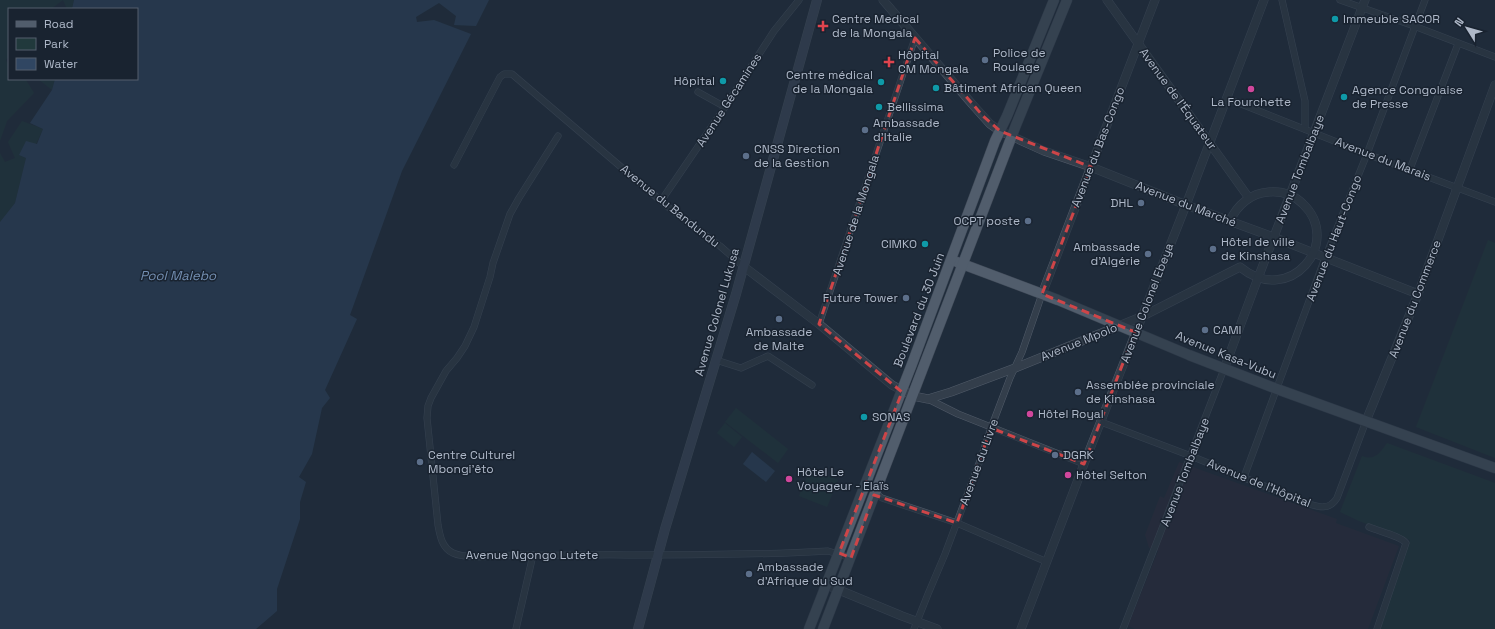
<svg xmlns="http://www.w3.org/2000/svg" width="1495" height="629" font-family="'Space Grotesk',sans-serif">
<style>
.medical{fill:#2e2c3c}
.green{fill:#21393c}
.water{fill:#304662}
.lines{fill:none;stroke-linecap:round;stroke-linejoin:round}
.minor-casing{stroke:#515b69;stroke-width:7}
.tertiary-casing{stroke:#515b69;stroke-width:9}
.secondary-casing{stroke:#515b69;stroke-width:10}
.primary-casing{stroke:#3d4755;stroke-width:11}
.minor{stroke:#333e4b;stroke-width:6}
.tertiary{stroke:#333e4b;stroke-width:8}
.secondary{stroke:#414d5f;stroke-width:9}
.primary{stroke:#515d6c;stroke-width:10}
.marked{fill:none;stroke:#ce4548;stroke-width:3;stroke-dasharray:8 5;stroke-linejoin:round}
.culture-dot{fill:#0f9aa8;stroke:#192330;stroke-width:1.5}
.health-dot{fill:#e0444e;stroke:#192330;stroke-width:1.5}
.service-dot{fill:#5c6f8a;stroke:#192330;stroke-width:1.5}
.hotel-dot{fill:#d1479c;stroke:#192330;stroke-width:1.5}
.labels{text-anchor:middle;stroke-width:3;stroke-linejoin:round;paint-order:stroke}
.poi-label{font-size:12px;fill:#aeb8c8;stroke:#192330;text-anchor:start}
.street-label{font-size:12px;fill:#aeb8c8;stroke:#192330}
.water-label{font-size:13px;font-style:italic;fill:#748fb2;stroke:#192330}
</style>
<rect width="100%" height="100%" fill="#1f2c3b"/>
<!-- medical -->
<path class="medical" d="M 1179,462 L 1337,519 L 1336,523 L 1399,546 L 1368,629 L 1135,629 L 1128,626 L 1158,551 L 1149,548 L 1145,535 L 1160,496 L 1164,498 Z"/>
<!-- green -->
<g class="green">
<path d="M 0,0 L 74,0 L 72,9 L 67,9 L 63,0 L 51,9 L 9,9 L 9,56 L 6,60 L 9,67 L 9,79 L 26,80 L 34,93 L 7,121 L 0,141 Z"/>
<path d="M 38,79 L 55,79 L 52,90 Z"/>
<path d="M 22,121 L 43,129 L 36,144 L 19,155 L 26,158 L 15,203 L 0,222 L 0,153 L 5,162 L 15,158 L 8,142 Z"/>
<path d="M 1488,240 L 1495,243 L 1495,458 L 1416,427 Z"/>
<path d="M 736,408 L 788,449 L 778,463 L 725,422 Z"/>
<path d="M 725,423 L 742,437 L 734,447 L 717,433 Z"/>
<path d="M 1387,443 L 1495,483 L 1495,629 L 1379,629 L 1410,540 L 1359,521 L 1340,512 L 1362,456 C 1375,461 1380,453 1387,443 Z"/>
<path d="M 810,469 L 838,480 L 827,507 L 799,496 Z"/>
</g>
<!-- water -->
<g class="water">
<path d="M 74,0 L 489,0 L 476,26 L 454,25 L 456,16 L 439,3 L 416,17 L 417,22 L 434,20 L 471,34 L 402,171 L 350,315 L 357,319 L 325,390 L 330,398 L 322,408 L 312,454 L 299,477 L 306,482 L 300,502 L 300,519 L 277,589 L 277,611 L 256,629 L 0,629 L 0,222 L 15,203 L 26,158 L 19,155 L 26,141 L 37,144 L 43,129 L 30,123 L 52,90 L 55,79 L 137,79 L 137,9 L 72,9 Z"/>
<path d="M 752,452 L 775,471 L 766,482 L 743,464 Z"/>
</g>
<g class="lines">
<defs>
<g id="minor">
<path d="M 1282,0 L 1305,101 L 1305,129"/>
<path d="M 1340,0 L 1414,26 L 1495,57"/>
<path d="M 698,92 L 725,107"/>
<path d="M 1226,98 L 1367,154 L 1495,202"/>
<path d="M 558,136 L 519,198 L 510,214 L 493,263 L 490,277 L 474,327 L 465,346 L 457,358 L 446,371 L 431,398 L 428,406 L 427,418 L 438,525 C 440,536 442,548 453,553 C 468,560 502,555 519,555 C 557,556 596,554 634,555 C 699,555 764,555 828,551 L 851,558"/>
<path d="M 454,165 L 500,77 L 504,74 L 512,74 L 668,207 L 720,246 L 743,266"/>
<path d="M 1410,169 L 1458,44"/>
<path d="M 661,201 L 725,107 L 774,31 L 799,0"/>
<path d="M 819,324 L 915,38"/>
<path d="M 716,360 L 741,368 L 768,356 L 812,385"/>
<path d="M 928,399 L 958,414 L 1084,464"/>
<path d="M 1101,422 L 1191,456 L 1306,503 C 1318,507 1329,511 1337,498 L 1366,421"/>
<path d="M 1244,477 L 1325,258 L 1367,154 L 1425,0"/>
<path d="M 875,493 L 882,498 L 957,523 L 1047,562"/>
<path d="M 1369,527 C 1378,531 1401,536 1406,543 L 1377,629"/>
<path d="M 516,629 L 533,555"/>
<path d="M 914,629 L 928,594 L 945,554 L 981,458 L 991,428 L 1010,378 L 1022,352 L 1042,294"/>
<path d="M 1123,629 L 1224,369"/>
</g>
<g id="tertiary">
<path d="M 883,0 L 972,104 L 990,124 L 1000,131 L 1044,151 L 1091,167 L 1186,205 L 1273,237 L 1418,294"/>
<path d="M 1107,0 L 1249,198"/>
<path d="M 743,266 L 819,324 L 892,385 L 913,396 L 928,399 L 951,392 L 1015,368 L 1141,317 L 1240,267 C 1290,308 1343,242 1303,204 C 1294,195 1282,191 1269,192 C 1251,193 1237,205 1230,221"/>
<path d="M 1042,294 L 1155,0"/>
<path d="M 1224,369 L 1258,278 L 1365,0"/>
<path d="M 1366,421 L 1418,294 L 1495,85"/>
<path d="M 827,585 L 902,616 L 937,629"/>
<path d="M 1021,629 L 1084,464 L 1186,205 L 1264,0"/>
</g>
<path id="secondary" d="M 638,629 L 665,529 L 736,294 L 817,0"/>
<g id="primary">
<path d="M 957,262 L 1058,300 L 1189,355 L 1277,389 L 1495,468"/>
<path d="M 809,629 L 912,364 L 995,141 L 1007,116 L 1054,0"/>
<path d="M 823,629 L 1016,125 L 1067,0"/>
</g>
</defs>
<!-- minor casing -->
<use href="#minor" class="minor-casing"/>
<!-- tertiary casing -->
<use href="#tertiary" class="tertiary-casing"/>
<!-- secondary casing -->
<use href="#secondary" class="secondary-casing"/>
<!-- primary casing -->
<use href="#primary" class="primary-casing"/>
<!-- minor -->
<use href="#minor" class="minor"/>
<!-- tertiary -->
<use href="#tertiary" class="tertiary"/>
<!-- secondary -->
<use href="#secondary" class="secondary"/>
<!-- primary -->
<use href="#primary" class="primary"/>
</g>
<!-- marked area -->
<path d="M0 0H1495V629H0ZM 915,38 L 983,116 L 1000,131 L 1091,167 L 1042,294 L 1135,332 L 1084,464 L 991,428 L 957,523 L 874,495 L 851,558 L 839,553 L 902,392 L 819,324 Z" fill="#1f2c3b" fill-opacity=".55" fill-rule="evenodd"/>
<path class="marked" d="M 915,38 L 983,116 L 1000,131 L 1091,167 L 1042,294 L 1135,332 L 1084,464 L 991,428 L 957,523 L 874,495 L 851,558 L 839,553 L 902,392 L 819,324 Z"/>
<!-- markers -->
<g class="culture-dot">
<circle cx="1335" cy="19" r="4"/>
<circle cx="723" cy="81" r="4"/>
<circle cx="881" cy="82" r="4"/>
<circle cx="936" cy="88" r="4"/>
<circle cx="1344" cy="97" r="4"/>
<circle cx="879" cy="107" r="4"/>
<circle cx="925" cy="244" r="4"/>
<circle cx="864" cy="417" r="4"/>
</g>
<g class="health-dot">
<path d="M821 20h4v4h4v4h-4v4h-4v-4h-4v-4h4z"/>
<path d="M887 56h4v4h4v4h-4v4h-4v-4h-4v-4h4z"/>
</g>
<g class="service-dot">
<circle cx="985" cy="60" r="4"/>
<circle cx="865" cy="130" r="4"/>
<circle cx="746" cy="156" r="4"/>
<circle cx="1141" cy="203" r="4"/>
<circle cx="1028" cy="221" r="4"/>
<circle cx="1213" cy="249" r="4"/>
<circle cx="1148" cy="254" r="4"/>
<circle cx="906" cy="298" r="4"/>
<circle cx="779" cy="319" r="4"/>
<circle cx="1205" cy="330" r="4"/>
<circle cx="1078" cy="392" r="4"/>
<circle cx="1055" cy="455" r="4"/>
<circle cx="420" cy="462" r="4"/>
<circle cx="749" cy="574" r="4"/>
</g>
<g class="hotel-dot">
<circle cx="1251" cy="89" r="4"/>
<circle cx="1030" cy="414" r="4"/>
<circle cx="1068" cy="475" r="4"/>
<circle cx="789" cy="479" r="4"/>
</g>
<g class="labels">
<!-- poi labels -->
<g class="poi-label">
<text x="832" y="23">Centre Medical<tspan x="832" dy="14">de la Mongala</tspan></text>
<text x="1343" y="23">Immeuble SACOR</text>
<text x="993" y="57">Police de<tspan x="993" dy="14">Roulage</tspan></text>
<text x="898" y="59">Hôpital<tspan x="898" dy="14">CM Mongala</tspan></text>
<text x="873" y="79" text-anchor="end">Centre médical<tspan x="873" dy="14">de la Mongala</tspan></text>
<text x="715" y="85" text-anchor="end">Hôpital</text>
<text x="944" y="92">Bâtiment African Queen</text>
<text x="1352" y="94">Agence Congolaise<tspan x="1352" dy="14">de Presse</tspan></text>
<text x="1251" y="106" text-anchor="middle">La Fourchette</text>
<text x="887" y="111">Bellissima</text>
<text x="873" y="127">Ambassade<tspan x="873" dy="14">d'Italie</tspan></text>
<text x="754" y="153">CNSS Direction<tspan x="754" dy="14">de la Gestion</tspan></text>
<text x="1133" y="207" text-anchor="end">DHL</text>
<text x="1020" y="225" text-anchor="end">OCPT poste</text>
<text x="1221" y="246">Hôtel de ville<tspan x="1221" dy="14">de Kinshasa</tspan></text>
<text x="917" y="248" text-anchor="end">CIMKO</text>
<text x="1140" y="251" text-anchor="end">Ambassade<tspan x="1140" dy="14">d'Algérie</tspan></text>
<text x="898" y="302" text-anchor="end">Future Tower</text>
<text x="1213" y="334">CAMI</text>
<text x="779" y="336" text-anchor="middle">Ambassade<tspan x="779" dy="14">de Malte</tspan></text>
<text x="1086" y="389">Assemblée provinciale<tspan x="1086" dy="14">de Kinshasa</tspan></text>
<text x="1038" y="418">Hôtel Royal</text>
<text x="872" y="421">SONAS</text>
<text x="428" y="459">Centre Culturel<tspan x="428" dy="14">Mbongi'êto</tspan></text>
<text x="1063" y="459">DGRK</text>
<text x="797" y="476">Hôtel Le<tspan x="797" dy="14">Voyageur - Elaïs</tspan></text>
<text x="1076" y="479">Hôtel Selton</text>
<text x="757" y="571">Ambassade<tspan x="757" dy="14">d'Afrique du Sud</tspan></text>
</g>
<!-- street labels -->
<g class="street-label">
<text transform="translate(1178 99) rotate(54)" y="4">Avenue de l'Équateur</text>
<text transform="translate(729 100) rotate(-57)" y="4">Avenue Gécamines</text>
<text transform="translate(1098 147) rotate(-69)" y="4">Avenue du Bas-Congo</text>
<text transform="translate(1383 159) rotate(21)" y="4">Avenue du Marais</text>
<text transform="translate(1300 169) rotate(-69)" y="4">Avenue Tombalbaye</text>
<text transform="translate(1186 204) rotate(21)" y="4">Avenue du Marché</text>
<text transform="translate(670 206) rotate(39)" y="4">Avenue du Bandundu</text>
<text transform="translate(856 215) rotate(-72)" y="4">Avenue de la Mongala</text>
<text transform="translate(1334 238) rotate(-69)" y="4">Avenue du Haut-Congo</text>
<text transform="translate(1415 299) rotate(-69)" y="4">Avenue du Commerce</text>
<text transform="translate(1147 303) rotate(-69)" y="4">Avenue Colonel Ebeya</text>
<text transform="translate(919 310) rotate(-69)" y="4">Boulevard du 30 Juin</text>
<text transform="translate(717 312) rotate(-74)" y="4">Avenue Colonel Lukusa</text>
<text transform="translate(1079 342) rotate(-22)" y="4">Avenue Mpolo</text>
<text transform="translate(1226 355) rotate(22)" y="4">Avenue Kasa-Vubu</text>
<text transform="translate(979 462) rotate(-70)" y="4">Avenue du Livre</text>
<text transform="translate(1185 472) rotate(-69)" y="4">Avenue Tombalbaye</text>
<text transform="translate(1259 483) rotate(22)" y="4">Avenue de l’Hôpital</text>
<text x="532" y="559">Avenue Ngongo Lutete</text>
</g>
<!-- water labels -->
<g class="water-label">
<text x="178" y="280">Pool Malebo</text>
</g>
</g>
<!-- legend -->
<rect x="8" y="8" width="130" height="72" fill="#192330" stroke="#555f6d"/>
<rect x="16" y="21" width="20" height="6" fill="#515d6c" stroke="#555f6d"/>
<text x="44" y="28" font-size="12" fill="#aeb8c8">Road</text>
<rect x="16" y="38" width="20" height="12" fill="#21393c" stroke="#555f6d"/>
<text x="44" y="48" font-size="12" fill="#aeb8c8">Park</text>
<rect x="16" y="58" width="20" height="12" fill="#304662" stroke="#555f6d"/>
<text x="44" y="68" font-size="12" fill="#aeb8c8">Water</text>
<!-- north arrow -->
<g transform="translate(1467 28) rotate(307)" stroke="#192330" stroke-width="3" paint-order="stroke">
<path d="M0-3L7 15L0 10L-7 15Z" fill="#aeb8c8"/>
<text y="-6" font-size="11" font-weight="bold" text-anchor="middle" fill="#aeb8c8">N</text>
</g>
</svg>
